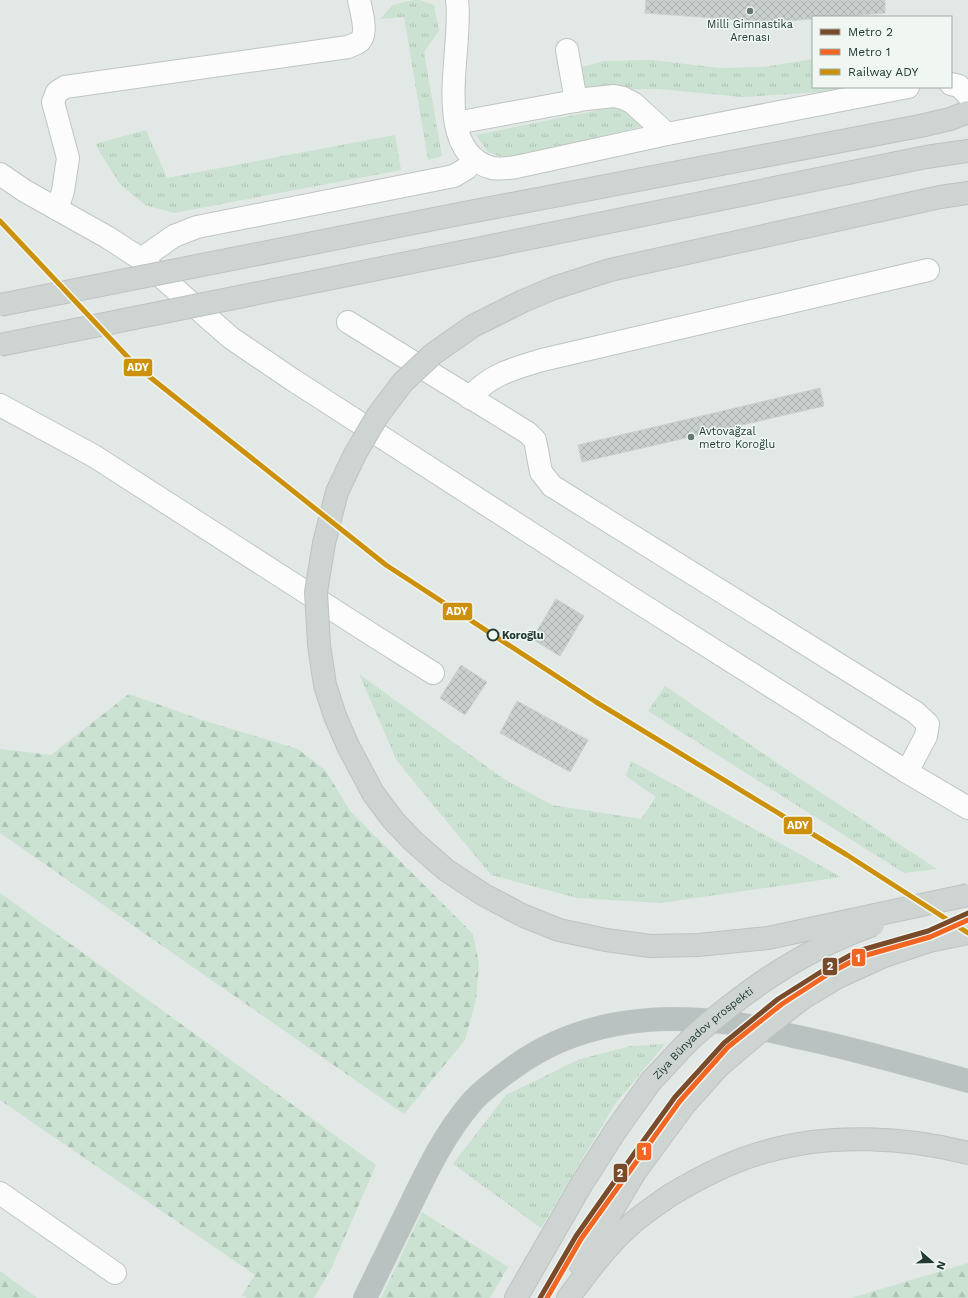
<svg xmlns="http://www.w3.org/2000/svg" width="968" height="1298" font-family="'Work Sans',sans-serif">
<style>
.grass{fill:url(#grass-tufts)}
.forest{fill:url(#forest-firs)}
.building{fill:url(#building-cross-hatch);stroke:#cbd1ce}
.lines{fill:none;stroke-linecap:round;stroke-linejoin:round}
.minor-casing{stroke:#bfc5c2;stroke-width:24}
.major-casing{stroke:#bcc4c1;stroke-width:24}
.highway-casing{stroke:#bcc4c1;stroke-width:24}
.minor{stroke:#fbfcfb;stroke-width:22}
.major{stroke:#cdd4d2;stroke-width:22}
.highway{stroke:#b9c2c0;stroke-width:22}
.major-bridge-casing{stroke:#bcc4c1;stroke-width:24;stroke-linecap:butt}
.major-bridge{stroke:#cdd4d2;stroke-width:22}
.rail-1-casing{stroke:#f0f7f3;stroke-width:8}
.rail-1{stroke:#cc900a;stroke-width:5}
.metro-1-casing{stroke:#f0f7f3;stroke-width:8}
.metro-2-casing{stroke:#f0f7f3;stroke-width:8}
.metro-1{stroke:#7a4b2a;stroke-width:5}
.metro-2{stroke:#f26522;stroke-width:5}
.poi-dot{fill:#657771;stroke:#f0f7f3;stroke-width:1.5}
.stop-dot{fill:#f0f7f3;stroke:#213a33;stroke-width:2}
.labels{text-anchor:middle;stroke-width:3;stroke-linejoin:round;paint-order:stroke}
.poi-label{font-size:11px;fill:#213a33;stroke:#f0f7f3}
.stop-label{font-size:11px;font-weight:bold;fill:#213a33;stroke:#f0f7f3;text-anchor:start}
.street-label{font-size:11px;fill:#213a33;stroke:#f0f7f3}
.line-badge{stroke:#f0f7f3;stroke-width:1.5}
.badge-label{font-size:11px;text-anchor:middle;font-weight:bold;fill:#fff}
</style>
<defs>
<pattern id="grass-tufts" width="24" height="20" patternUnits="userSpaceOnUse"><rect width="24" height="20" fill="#cbe1d1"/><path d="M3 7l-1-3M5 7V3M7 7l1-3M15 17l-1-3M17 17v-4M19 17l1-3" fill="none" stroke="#aec2b4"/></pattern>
<pattern id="forest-firs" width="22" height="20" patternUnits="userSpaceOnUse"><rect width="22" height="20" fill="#cbe1d1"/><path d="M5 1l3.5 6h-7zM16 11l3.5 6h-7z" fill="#aec2b4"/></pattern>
<pattern id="building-cross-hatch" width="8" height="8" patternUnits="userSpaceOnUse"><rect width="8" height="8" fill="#c9cfcc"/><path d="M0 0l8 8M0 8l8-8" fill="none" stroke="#acb2b0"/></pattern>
</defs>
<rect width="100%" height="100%" fill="#e2e8e5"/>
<!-- grass -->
<g class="grass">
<path d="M 414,0 L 419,0 L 434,5 L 439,31 L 424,52 L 442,156 L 428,160 L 404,17 L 380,19 L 393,5 Z"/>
<path d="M 813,59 L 813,87 L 845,87 L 822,92 L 742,97 L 658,89 L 580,89 L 579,68 L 604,61 L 652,60 L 721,68 L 764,67 Z"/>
<path d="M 619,106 L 643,126 L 519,157 L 504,158 L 488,152 L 476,135 Z"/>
<path d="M 146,130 L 167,178 L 395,135 L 401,170 L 174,213 L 145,205 L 119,183 L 95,144 Z"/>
<path d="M 359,674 L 504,779 L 552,805 L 641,819 L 656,797 L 626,776 L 631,761 L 841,877 L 661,903 L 577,898 L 491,875 L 397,761 Z"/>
<path d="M 665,686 L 799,778 L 937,869 L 904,873 L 648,711 Z"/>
<path d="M 665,1044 L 615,1104 L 541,1228 L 453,1164 L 506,1095 L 580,1059 L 631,1046 Z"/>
</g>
<!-- forest -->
<g class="forest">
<path d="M 129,694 L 205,721 L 298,749 L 326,771 L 350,811 L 473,934 L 479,964 L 476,1000 L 465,1040 L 404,1114 L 0,833 L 0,749 L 51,755 Z"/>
<path d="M 0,893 L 376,1165 L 331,1269 L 314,1298 L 247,1298 L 242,1295 L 255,1275 L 0,1100 Z"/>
<path d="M 422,1212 L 508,1267 L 490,1298 L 381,1298 Z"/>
<path d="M 968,1263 L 968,1298 L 851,1298 Z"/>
<path d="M 0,1271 L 37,1298 L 0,1298 Z"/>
</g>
<!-- building -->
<g class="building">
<path d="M 646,0 L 885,0 L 885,13 L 837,17 L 813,17 L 813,19 L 769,22 L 645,13 Z"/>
<path d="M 820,388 L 824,406 L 582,462 L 578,445 Z"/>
<path d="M 556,599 L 584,616 L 560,656 L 532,639 Z"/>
<path d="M 461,665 L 487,682 L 465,715 L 440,698 Z"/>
<path d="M 517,701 L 588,740 L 570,772 L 500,733 Z"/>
</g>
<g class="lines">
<defs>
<g id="minor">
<path d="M 457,0 C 464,45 429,151 492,168 C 499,169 509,168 516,167 L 667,134 L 908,87"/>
<path d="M 567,50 L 576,101"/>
<path d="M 951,84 L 959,86 L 968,95"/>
<path d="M 456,123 L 586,99 L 614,96 L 623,98 L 633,103 L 667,134"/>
<path d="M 0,174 L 25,191 L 107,237 L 141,259 L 231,338 L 293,380 L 633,599 L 907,772 L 968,808"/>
<path d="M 57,209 L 63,191 L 68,158 L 53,102 L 57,92 L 65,87 L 348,47 C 351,45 357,44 360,41 C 368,33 361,10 359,0"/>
<path d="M 141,259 L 174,236 L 197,227 L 454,176 L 467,168 L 474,159"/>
<path d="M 348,322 L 528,433 L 535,440 L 541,472 L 552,486 L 915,712 L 928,724 L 926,736 L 907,772"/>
<path d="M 470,398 C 488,375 515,368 542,360 L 928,270"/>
<path d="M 0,405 L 94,456 L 374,636 L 433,673"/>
<path d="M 0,1193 L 115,1273"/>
</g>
<g id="major">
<path d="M 454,215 L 920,126 L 950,119 L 968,112"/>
<path d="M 462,252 L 926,157 L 968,151"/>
<path d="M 523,301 L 554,288 L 610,270 L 940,197 L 968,193"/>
<path d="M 580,1264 L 635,1172 L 685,1104 L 719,1066 L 759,1032"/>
<path d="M 516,1298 L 581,1185 L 616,1130 L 651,1081"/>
<path d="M 568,1298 C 587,1273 605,1248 628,1227 C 641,1215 655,1206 669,1196 C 700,1177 733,1160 768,1151 C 830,1133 906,1137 968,1153"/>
</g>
<path id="highway" d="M 365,1298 C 380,1267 395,1237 410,1206 C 428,1169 444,1135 471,1103 C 483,1089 499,1078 514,1067 C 574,1023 650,1013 723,1022 C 746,1024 770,1031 793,1036 C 852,1048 910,1065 968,1081"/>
</defs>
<!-- minor casing -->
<use href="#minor" class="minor-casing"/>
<!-- major casing -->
<use href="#major" class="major-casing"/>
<!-- highway casing -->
<use href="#highway" class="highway-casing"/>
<!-- minor -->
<use href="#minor" class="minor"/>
<!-- major -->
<use href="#major" class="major"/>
<!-- highway -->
<use href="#highway" class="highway"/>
<defs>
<g id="major-bridge">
<path d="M 523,301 L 473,326 L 433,354 L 403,382 L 378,415 L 355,454 L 337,492 L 324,543 L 316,592 L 319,645 L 325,685 L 335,716 L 348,746 L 373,793 L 393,820 L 413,841 L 446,870 L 484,895 L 524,916 L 559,930 L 606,940 L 650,946 L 698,945 L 768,938 L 968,895"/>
<path d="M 0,305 L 454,215"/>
<path d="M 0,345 L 462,252"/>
<path d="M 759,1032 L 803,998 L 838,977 L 884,956 L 929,941 L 968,933"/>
<path id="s1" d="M 651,1081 C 665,1067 678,1051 693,1037 C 746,989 805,949 873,925"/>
</g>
</defs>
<!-- major-bridge casing -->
<use href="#major-bridge" class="major-bridge-casing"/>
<!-- major-bridge -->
<use href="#major-bridge" class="major-bridge"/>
<defs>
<path id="rail-1" d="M 0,221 L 136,366 L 386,565 L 596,702 L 847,855 L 968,933"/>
</defs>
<!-- rail-1 casing -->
<use href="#rail-1" class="rail-1-casing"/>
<!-- rail-1 -->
<use href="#rail-1" class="rail-1"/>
<defs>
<path id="metro-1" d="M 540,1298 L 576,1236 L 636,1151 L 675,1097 L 724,1043 L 778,999 L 827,968 L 858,951 L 928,931 L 968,913"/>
<path id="metro-2" d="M 547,1298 L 581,1239 L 680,1101 L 728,1047 L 782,1004 L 830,973 L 860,957 L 930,937 L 968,920"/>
</defs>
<!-- metro-1 casing -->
<use href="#metro-1" class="metro-1-casing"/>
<!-- metro-2 casing -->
<use href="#metro-2" class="metro-2-casing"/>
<!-- metro-1 -->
<use href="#metro-1" class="metro-1"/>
<!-- metro-2 -->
<use href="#metro-2" class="metro-2"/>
</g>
<!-- markers -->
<g class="poi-dot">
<circle cx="750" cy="11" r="4"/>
<circle cx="691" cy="437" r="4"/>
</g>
<circle class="stop-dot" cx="493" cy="635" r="5.5"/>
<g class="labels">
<!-- poi labels -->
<g class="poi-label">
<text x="750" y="28">Milli Gimnastika<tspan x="750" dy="13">Arenası</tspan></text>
<text x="699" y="435" text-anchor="start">Avtovağzal<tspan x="699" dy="13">metro Koroğlu</tspan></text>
</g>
<!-- stop labels -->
<g class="stop-label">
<text x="502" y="639">Koroğlu</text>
</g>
<!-- street labels -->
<g class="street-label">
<text dy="4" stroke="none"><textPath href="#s1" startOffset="71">Ziya Bünyadov prospekti</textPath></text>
</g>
</g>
<g class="line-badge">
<rect x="123" y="358" width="30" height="19" rx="4" fill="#cc900a"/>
<rect x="442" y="602" width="31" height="19" rx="4" fill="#cc900a"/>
<rect x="783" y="816" width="30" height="19" rx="4" fill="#cc900a"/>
<rect x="851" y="948" width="15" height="19" rx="4" fill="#f26522"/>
<rect x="822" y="957" width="16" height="19" rx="4" fill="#7a4b2a"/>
<rect x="636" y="1142" width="16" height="19" rx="4" fill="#f26522"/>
<rect x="613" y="1163" width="15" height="20" rx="4" fill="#7a4b2a"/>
</g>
<g class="badge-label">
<text x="138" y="371">ADY</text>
<text x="457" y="615">ADY</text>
<text x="798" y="829">ADY</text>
<text x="858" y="962">1</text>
<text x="830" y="970">2</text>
<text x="644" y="1155">1</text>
<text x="620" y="1177">2</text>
</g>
<!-- legend -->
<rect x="812" y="16" width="140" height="72" fill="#f0f7f3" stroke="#9daba6"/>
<rect x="820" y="29" width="20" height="6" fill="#7a4b2a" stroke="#9daba6"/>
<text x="848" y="36" font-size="12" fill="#213a33">Metro 2</text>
<rect x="820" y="49" width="20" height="6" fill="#f26522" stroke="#9daba6"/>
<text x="848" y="56" font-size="12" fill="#213a33">Metro 1</text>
<rect x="820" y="69" width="20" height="6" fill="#cc900a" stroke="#9daba6"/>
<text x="848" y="76" font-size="12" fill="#213a33">Railway ADY</text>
<!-- north arrow -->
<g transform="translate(932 1262) rotate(110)" stroke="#f0f7f3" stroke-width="3" paint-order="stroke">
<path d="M0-3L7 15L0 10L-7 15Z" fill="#213a33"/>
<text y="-6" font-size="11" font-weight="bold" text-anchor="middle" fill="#213a33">N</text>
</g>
</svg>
